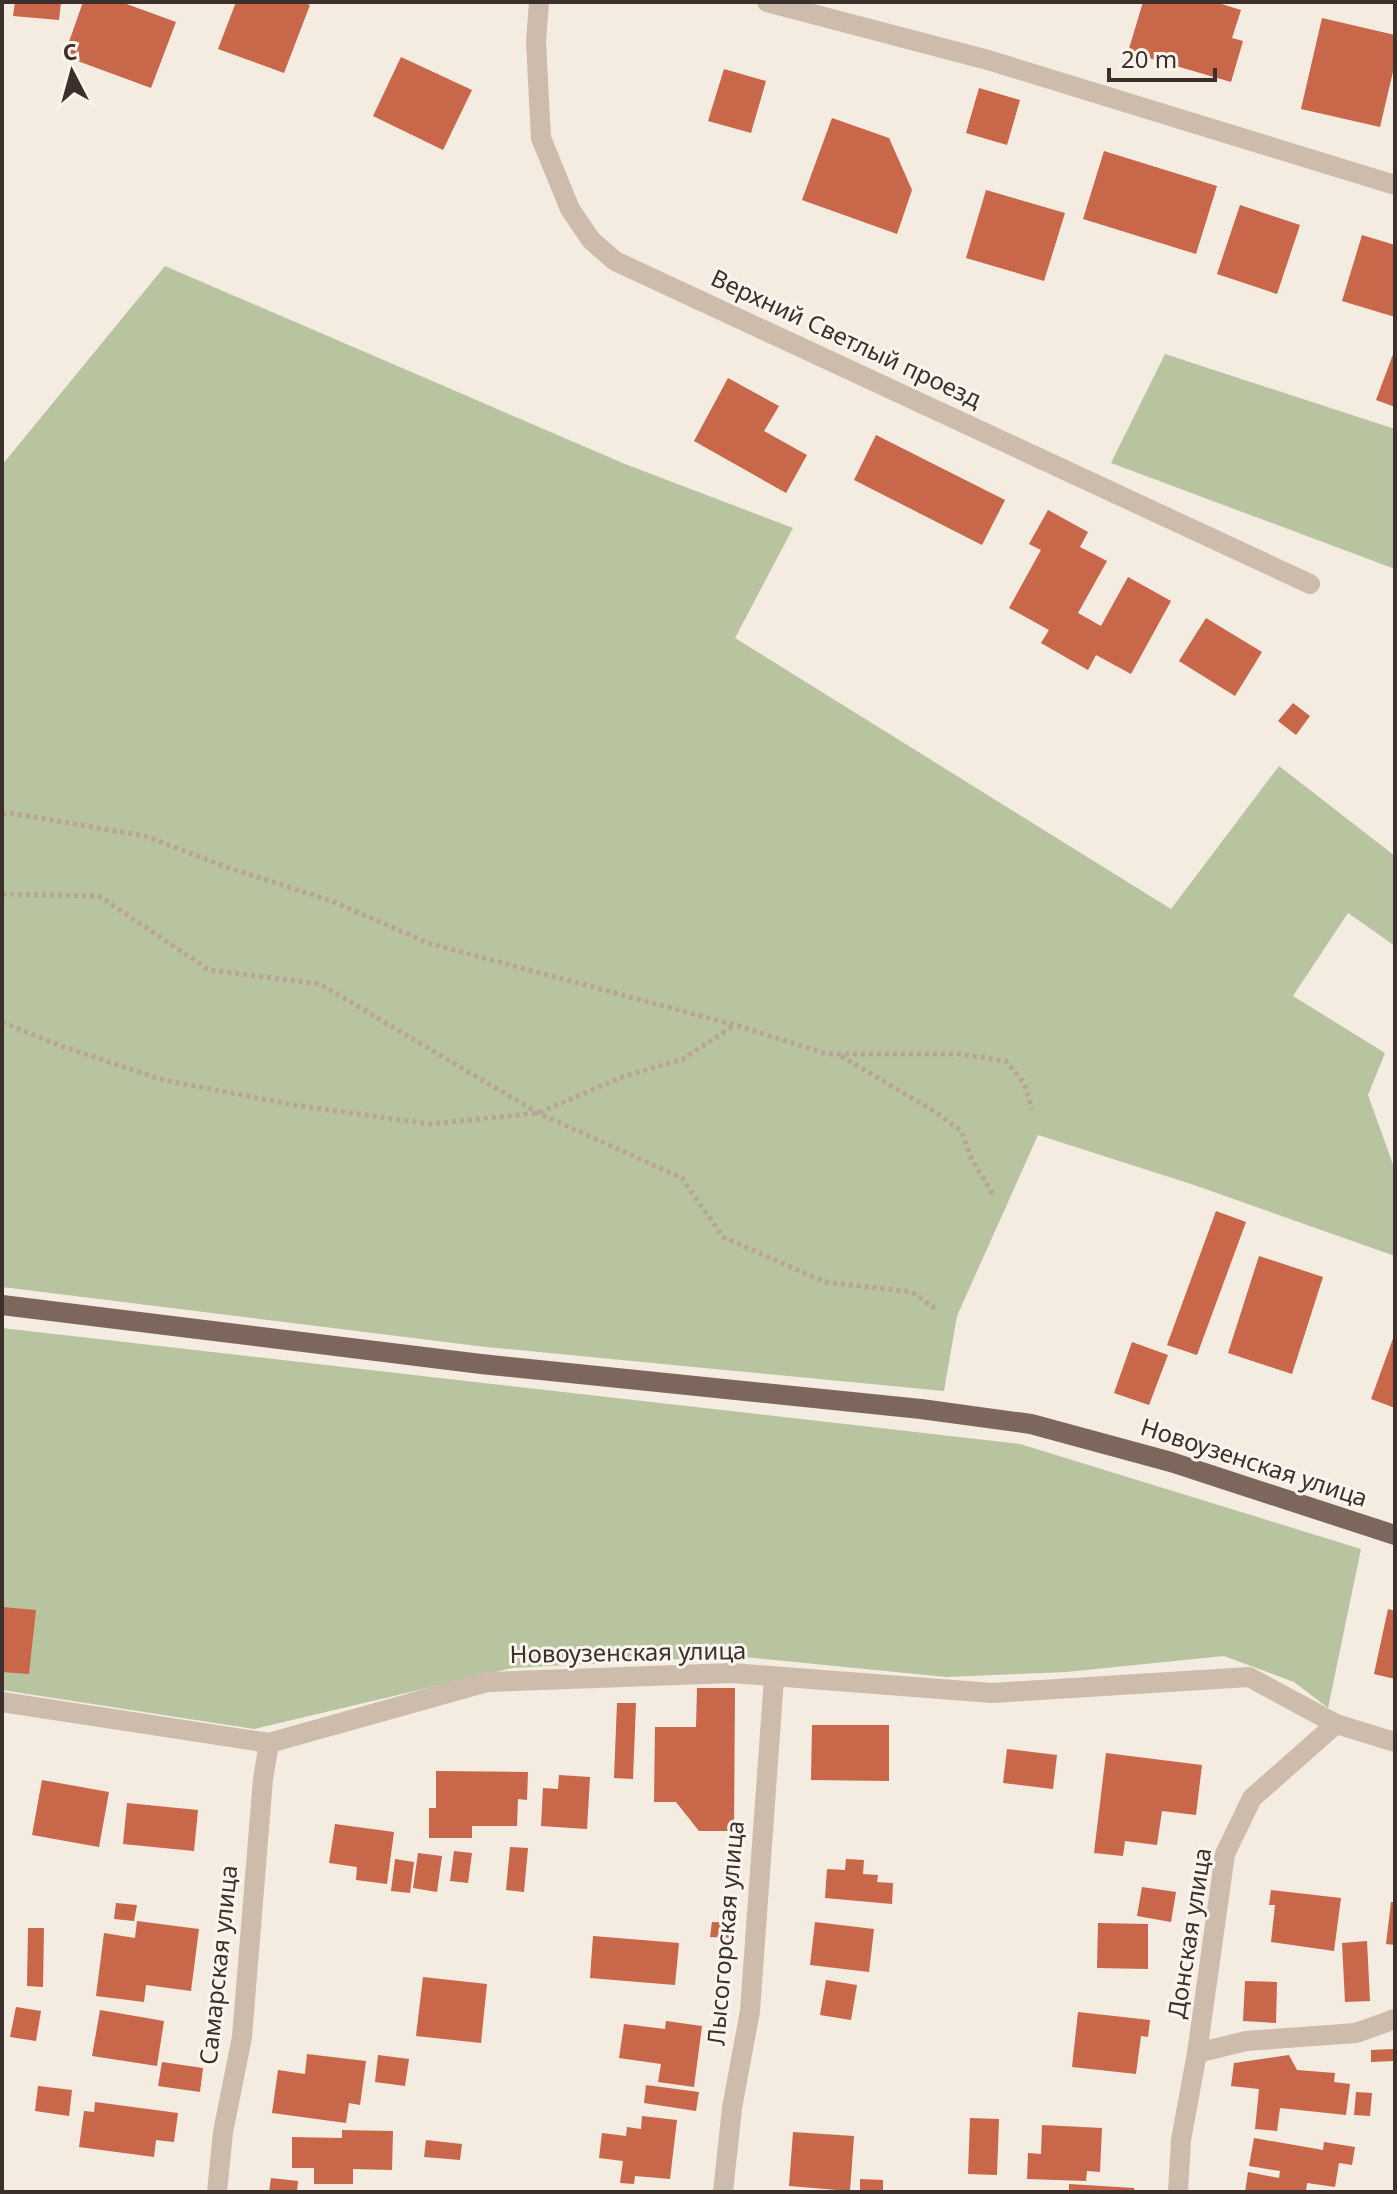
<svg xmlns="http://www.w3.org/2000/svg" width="1397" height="2194" font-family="'Noto Sans',sans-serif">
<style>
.green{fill:#b8c4a0}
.building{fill:#c9674a}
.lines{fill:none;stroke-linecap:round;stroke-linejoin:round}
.path{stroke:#b9a596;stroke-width:5;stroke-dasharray:4 4;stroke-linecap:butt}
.minor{stroke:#cdbbac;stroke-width:20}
.major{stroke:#7d675c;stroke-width:20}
.labels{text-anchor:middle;stroke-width:6;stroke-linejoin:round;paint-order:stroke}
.street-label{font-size:24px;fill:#3b302b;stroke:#fbf5ee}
</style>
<rect width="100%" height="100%" fill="#f4ebe1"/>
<!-- green -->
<g class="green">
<path d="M 165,266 L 625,464 L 793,528 L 735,638 L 1171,909 L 1279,766 L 1395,856 L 1395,946 L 1348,913 L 1293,996 L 1385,1053 L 1368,1095 L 1395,1170 L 1395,1256 L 1191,1184 L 1038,1135 L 957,1316 L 944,1391 L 486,1347 L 2,1287 L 2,465 Z"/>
<path d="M 1165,354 L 1395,429 L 1395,569 L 1111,463 Z"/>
<path d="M 2,1328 L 1020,1444 L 1361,1549 L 1328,1708 L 1294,1682 L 1224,1656 L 1066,1672 L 946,1677 L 734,1656 L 512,1668 L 254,1729 L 2,1690 Z"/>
</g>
<!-- building -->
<g class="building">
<path d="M 15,2 L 61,2 L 59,20 L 13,16 Z"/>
<path d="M 83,2 L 121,2 L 176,22 L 151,88 L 64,56 Z"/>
<path d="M 236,2 L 301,2 L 310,5 L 284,73 L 218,49 Z"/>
<path d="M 1143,2 L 1215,2 L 1241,10 L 1232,38 L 1243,41 L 1231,82 L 1128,52 Z"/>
<path d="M 1322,18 L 1395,35 L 1395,63 L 1380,127 L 1301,109 Z"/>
<path d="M 401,57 L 472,90 L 443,150 L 373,116 Z"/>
<path d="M 724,69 L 766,81 L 751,133 L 708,121 Z"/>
<path d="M 979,88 L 1020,100 L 1007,145 L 966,133 Z"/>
<path d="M 832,118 L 889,138 L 912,190 L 897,234 L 802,200 Z"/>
<path d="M 1104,151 L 1217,186 L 1196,254 L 1083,219 Z"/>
<path d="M 986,190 L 1065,213 L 1044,281 L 966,258 Z"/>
<path d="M 1240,205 L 1300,225 L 1277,294 L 1217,274 Z"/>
<path d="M 1362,235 L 1395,245 L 1395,317 L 1342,301 Z"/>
<path d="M 1395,349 L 1395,407 L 1376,400 Z"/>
<path d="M 728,378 L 779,406 L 764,431 L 807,455 L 786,493 L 694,441 Z"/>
<path d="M 876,435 L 1005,500 L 982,545 L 854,480 Z"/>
<path d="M 1048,510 L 1088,532 L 1080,547 L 1107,561 L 1078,613 L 1101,626 L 1128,577 L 1171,601 L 1131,674 L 1096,655 L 1088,670 L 1041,643 L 1049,630 L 1009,608 L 1041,550 L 1029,544 Z"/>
<path d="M 1206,618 L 1262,652 L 1235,696 L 1179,661 Z"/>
<path d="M 1293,703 L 1310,716 L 1296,735 L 1278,721 Z"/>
<path d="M 1216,1211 L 1246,1222 L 1197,1355 L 1167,1345 Z"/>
<path d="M 1259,1256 L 1323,1277 L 1292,1374 L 1228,1353 Z"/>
<path d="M 1395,1333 L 1395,1408 L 1371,1399 Z"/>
<path d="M 1132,1342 L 1168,1355 L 1149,1405 L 1114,1393 Z"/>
<path d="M 2,1607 L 36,1610 L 29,1674 L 2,1672 Z"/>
<path d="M 1388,1609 L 1395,1611 L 1395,1679 L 1374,1674 Z"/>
<path d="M 697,1688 L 735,1688 L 734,1831 L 699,1831 L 676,1802 L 654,1802 L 655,1727 L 696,1727 Z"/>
<path d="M 617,1703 L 636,1703 L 633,1779 L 614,1778 Z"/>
<path d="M 812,1725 L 889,1725 L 889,1781 L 811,1780 Z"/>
<path d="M 1007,1749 L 1057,1755 L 1053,1789 L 1003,1783 Z"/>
<path d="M 1106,1753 L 1202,1765 L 1196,1815 L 1162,1811 L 1157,1845 L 1125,1841 L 1123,1856 L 1094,1853 Z"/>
<path d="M 436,1771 L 528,1772 L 527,1800 L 518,1799 L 517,1826 L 472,1826 L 472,1838 L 429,1838 L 429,1808 L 436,1808 Z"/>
<path d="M 559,1775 L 590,1777 L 587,1829 L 541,1826 L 543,1788 L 558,1789 Z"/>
<path d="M 42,1780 L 109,1792 L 99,1847 L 32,1835 Z"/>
<path d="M 127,1803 L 198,1810 L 194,1851 L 123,1844 Z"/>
<path d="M 335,1824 L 394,1832 L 387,1884 L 356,1880 L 357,1867 L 329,1863 Z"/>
<path d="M 510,1847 L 528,1848 L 524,1892 L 506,1890 Z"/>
<path d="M 454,1851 L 472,1853 L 468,1883 L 450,1881 Z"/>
<path d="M 418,1853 L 442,1856 L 437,1892 L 413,1888 Z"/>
<path d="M 395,1859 L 414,1862 L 410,1893 L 391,1891 Z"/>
<path d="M 846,1859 L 864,1860 L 863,1874 L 878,1875 L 877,1882 L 893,1883 L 892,1904 L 825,1898 L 827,1869 L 845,1870 Z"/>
<path d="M 1142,1887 L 1176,1892 L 1171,1922 L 1137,1916 Z"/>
<path d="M 1271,1890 L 1341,1898 L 1334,1951 L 1271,1942 L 1275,1905 L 1269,1905 Z"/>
<path d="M 1391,1902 L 1395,1902 L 1395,1945 L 1386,1944 Z"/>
<path d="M 116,1903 L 137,1905 L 134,1921 L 114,1919 Z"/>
<path d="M 137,1921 L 199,1929 L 191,1991 L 146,1985 L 144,2002 L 96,1996 L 104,1933 L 135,1938 Z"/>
<path d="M 712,1922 L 734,1923 L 732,1938 L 710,1937 Z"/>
<path d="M 815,1922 L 874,1929 L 869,1972 L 810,1965 Z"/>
<path d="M 1098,1923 L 1148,1924 L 1148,1969 L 1097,1968 Z"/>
<path d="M 28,1928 L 44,1928 L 43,1987 L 27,1986 Z"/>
<path d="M 593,1936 L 679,1943 L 675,1985 L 590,1978 Z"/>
<path d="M 1367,1941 L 1370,2001 L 1345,2002 L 1342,1943 Z"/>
<path d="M 423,1977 L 487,1984 L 481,2043 L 416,2036 Z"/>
<path d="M 826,1980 L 857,1985 L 851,2020 L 820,2015 Z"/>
<path d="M 1245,1981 L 1277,1982 L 1276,2023 L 1243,2021 Z"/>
<path d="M 16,2007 L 41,2011 L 36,2041 L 10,2037 Z"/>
<path d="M 100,2010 L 164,2021 L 157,2066 L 92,2056 Z"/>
<path d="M 1078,2012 L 1150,2020 L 1148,2037 L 1141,2036 L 1136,2074 L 1072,2067 Z"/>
<path d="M 666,2021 L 702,2026 L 694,2087 L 658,2082 L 661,2064 L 619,2058 L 624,2024 L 665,2029 Z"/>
<path d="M 1393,2049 L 1394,2061 L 1371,2062 L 1371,2050 Z"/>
<path d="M 307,2054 L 366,2061 L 360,2105 L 349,2103 L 346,2123 L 272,2113 L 278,2070 L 305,2074 Z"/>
<path d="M 378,2055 L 409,2059 L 405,2086 L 375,2082 Z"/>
<path d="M 1289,2055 L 1297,2070 L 1335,2073 L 1334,2082 L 1350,2084 L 1346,2115 L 1280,2108 L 1277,2131 L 1255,2129 L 1259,2089 L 1231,2086 L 1234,2063 Z"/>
<path d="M 162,2062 L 203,2068 L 200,2092 L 158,2086 Z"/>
<path d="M 646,2085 L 699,2092 L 696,2111 L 644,2103 Z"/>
<path d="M 38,2086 L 72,2090 L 69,2116 L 35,2111 Z"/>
<path d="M 1356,2092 L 1372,2093 L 1370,2116 L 1354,2115 Z"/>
<path d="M 95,2102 L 178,2113 L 174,2142 L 156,2140 L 154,2157 L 79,2147 L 84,2111 L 94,2112 Z"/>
<path d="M 642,2116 L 677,2120 L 670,2179 L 635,2176 L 634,2184 L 620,2183 L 623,2161 L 599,2158 L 602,2133 L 626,2136 L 627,2127 L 641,2129 Z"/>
<path d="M 970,2118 L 999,2119 L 997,2175 L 968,2174 Z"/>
<path d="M 1042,2125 L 1102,2128 L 1100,2172 L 1087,2171 L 1086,2181 L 1027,2179 L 1028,2153 L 1041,2154 Z"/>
<path d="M 342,2130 L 393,2131 L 392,2170 L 353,2169 L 353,2184 L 314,2184 L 314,2168 L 292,2168 L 292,2137 L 342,2138 Z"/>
<path d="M 793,2132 L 854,2136 L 850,2191 L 789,2186 Z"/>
<path d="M 1254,2138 L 1323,2150 L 1324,2142 L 1355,2147 L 1352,2165 L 1339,2163 L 1335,2187 L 1307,2183 L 1306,2192 L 1245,2192 L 1248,2172 L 1279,2178 L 1280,2171 L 1249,2166 Z"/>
<path d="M 426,2140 L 462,2144 L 460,2160 L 424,2157 Z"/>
<path d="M 271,2178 L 298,2181 L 297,2192 L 269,2192 Z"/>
<path d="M 860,2179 L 883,2180 L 883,2192 L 860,2192 Z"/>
<path d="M 1069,2184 L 1134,2188 L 1134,2192 L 1069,2192 Z"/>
</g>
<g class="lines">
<!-- path -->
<g class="path">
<path d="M 2,814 L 10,813 L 145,836 L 229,868 L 332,901 L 428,943 L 735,1025 L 827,1054 L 959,1054 L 1006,1061 L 1024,1083 L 1032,1109"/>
<path d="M 2,894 L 99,896 L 209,970 L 320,984 L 538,1113 L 682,1178 L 723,1237 L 825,1282 L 912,1292 L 937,1310"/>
<path d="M 2,1022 L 61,1046 L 163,1080 L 294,1105 L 430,1124 L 538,1113 L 625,1076 L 683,1059 L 735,1025"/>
<path d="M 841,1056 L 934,1111 L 961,1131 L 972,1160 L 994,1196"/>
</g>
<!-- minor -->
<g class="minor">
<path d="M 539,2 L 536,42 L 541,138 L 570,209 L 591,240 L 615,261 L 1310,584"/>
<path d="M 767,2 L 988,60 L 1395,185"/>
<path d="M 2,1702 L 269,1743 L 487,1682 L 732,1673 L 992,1693 L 1249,1677 L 1336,1724 L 1395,1742"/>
<path d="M 1197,2053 L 1246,2041 L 1356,2033 L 1395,2019"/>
<path d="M 217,2192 L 223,2132 L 242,2037 L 263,1779 L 269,1743"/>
<path d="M 723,2192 L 732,2108 L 750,2011 L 774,1678"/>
<path d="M 1178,2192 L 1181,2140 L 1197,2053 L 1225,1854 L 1252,1798 L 1336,1724"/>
</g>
<!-- major -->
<path class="major" d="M 2,1305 L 481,1364 L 921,1409 L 1031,1424 L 1171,1462 L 1395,1535"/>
</g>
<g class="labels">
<!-- street labels -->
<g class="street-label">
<text transform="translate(846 339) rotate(25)" y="8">Верхний Светлый проезд</text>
<text transform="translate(1254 1463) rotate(18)" y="8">Новоузенская улица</text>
<text transform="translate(628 1653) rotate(-1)" y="8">Новоузенская улица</text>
<text transform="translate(726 1933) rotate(-85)" y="8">Лысогорская улица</text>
<text transform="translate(1190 1933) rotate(-81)" y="8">Донская улица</text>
<text transform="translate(219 1965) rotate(-84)" y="8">Самарская улица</text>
</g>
</g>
<!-- border -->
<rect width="1397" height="2194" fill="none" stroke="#3b302b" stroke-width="8"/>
<!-- north arrow -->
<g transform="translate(72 72) rotate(354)" stroke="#fbf5ee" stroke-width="6" paint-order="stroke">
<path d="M0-6L14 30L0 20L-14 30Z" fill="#3b302b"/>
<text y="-12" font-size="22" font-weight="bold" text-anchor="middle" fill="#3b302b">С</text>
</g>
<!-- scale -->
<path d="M1109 68v12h106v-12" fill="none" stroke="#3b302b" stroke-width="4"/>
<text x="1121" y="68" font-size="24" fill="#3b302b" stroke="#fbf5ee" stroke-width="6" paint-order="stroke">20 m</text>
</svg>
